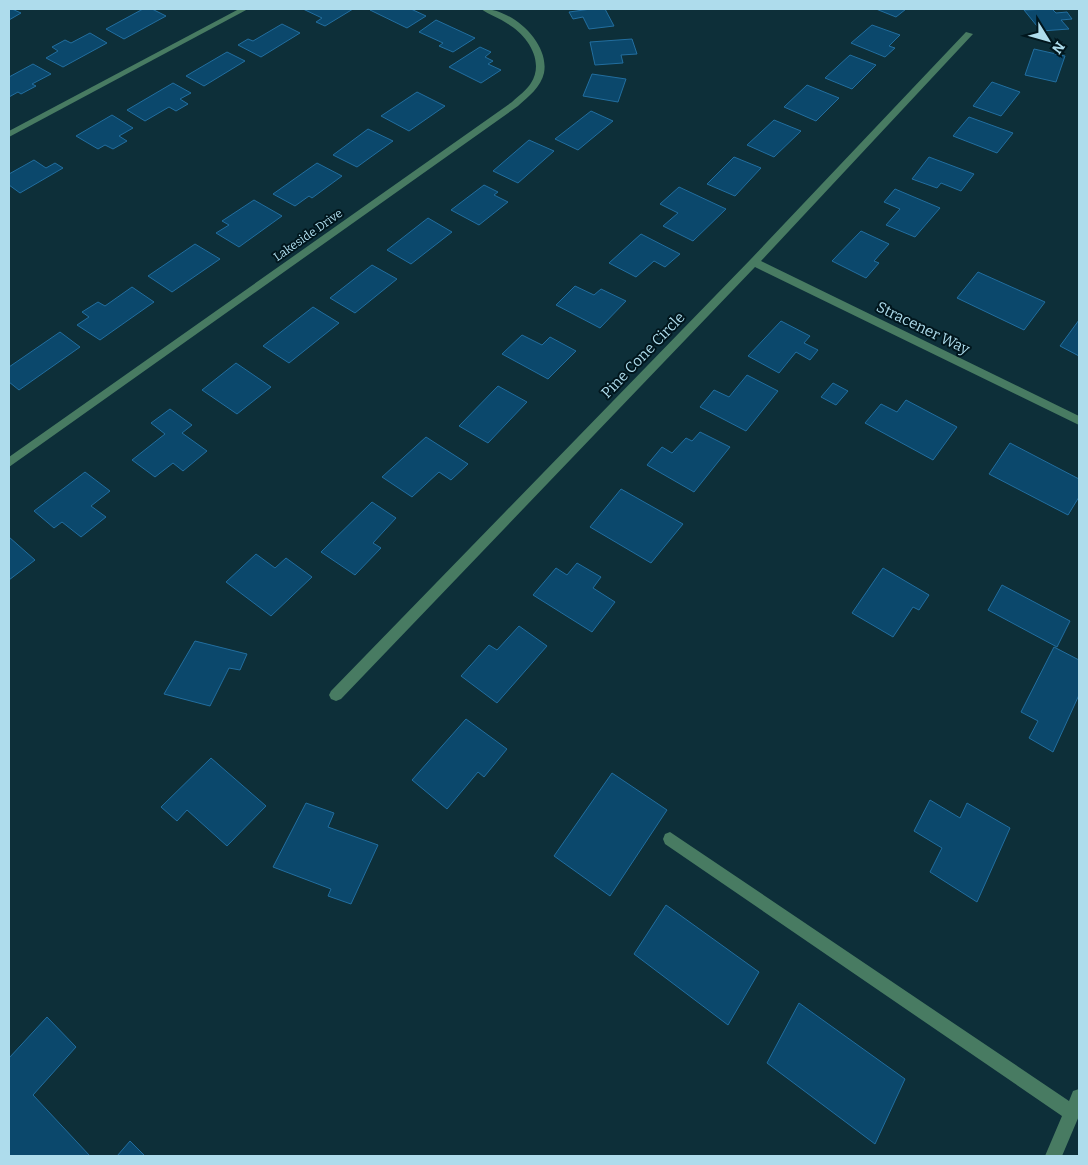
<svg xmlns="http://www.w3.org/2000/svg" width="1088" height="1165" font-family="Bitter,serif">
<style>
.building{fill:#0b486c;stroke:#226e9f}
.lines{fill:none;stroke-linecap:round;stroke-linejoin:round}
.minor{fill:#487b62;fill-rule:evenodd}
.labels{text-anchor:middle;stroke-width:4;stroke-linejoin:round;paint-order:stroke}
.far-street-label{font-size:12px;fill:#aedcec;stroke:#01161d}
.street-label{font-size:15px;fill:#aedcec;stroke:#01161d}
</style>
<rect width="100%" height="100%" fill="#0d2f39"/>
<!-- building -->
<g class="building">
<path d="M 9,9 L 12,9 L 21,13 L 9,20 Z"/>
<path d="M 143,9 L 152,9 L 166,16 L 124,39 L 106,29 Z"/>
<path d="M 303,9 L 353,9 L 325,26 L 316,22 L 322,18 Z"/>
<path d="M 373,9 L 411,9 L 426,16 L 407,28 L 370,10 Z"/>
<path d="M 591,9 L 605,9 L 614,26 L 589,29 L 583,17 L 573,19 L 569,12 Z"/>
<path d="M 876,9 L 906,9 L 896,17 Z"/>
<path d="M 1052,9 L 1056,13 L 1067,12 L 1072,19 L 1061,20 L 1069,29 L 1041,31 L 1024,10 Z"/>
<path d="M 436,20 L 475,38 L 453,52 L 439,46 L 443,43 L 419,32 Z"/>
<path d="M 282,24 L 300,33 L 261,57 L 238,45 L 248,39 L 253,41 Z"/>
<path d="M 872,25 L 900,35 L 889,46 L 895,48 L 885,57 L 851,43 Z"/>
<path d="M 90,33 L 107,43 L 63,67 L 46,58 L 58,51 L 52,47 L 65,40 L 71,43 Z"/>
<path d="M 632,39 L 637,54 L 621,55 L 623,63 L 595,65 L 590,42 Z"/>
<path d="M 480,47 L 491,52 L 485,57 L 493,61 L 488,64 L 501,70 L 481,83 L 449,67 Z"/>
<path d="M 1034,49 L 1065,56 L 1056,82 L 1025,75 Z"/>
<path d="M 227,52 L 245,61 L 204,86 L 186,76 Z"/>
<path d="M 850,55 L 876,65 L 852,89 L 825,78 Z"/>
<path d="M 33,64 L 51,74 L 32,84 L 36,86 L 21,94 L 18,92 L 9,97 L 9,77 Z"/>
<path d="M 592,74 L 626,79 L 618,102 L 583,96 Z"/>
<path d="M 992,82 L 1020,92 L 1001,116 L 973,106 Z"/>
<path d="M 173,83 L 191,93 L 180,99 L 188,104 L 176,111 L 169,107 L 145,121 L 127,110 Z"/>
<path d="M 807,85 L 839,98 L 816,121 L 784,107 Z"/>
<path d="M 417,92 L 445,106 L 409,131 L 381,116 Z"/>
<path d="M 591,111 L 613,121 L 578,150 L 555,139 Z"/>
<path d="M 112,115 L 133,128 L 119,136 L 127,141 L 113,149 L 105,145 L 98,149 L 76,136 Z"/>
<path d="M 969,117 L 1013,133 L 997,153 L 953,136 Z"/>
<path d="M 774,120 L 801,131 L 774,157 L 747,145 Z"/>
<path d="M 368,129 L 393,141 L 357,167 L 333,155 Z"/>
<path d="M 529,140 L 554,151 L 518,183 L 493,171 Z"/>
<path d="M 734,157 L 761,168 L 735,196 L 707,184 Z"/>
<path d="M 929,157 L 974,174 L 961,191 L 941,183 L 937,188 L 912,179 Z"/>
<path d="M 34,160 L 46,168 L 55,163 L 63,168 L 20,193 L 9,185 L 9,174 Z"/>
<path d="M 317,163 L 342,176 L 312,198 L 309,196 L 295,206 L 273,194 Z"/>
<path d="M 484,185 L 498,192 L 494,195 L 508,202 L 479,225 L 451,210 Z"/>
<path d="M 679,187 L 726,209 L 693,241 L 663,226 L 678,213 L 660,204 Z"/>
<path d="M 895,189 L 940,208 L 915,237 L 886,225 L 900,209 L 884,202 Z"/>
<path d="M 254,200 L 282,216 L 239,247 L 216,233 L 229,225 L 222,221 Z"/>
<path d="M 428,218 L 452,232 L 411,264 L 387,250 Z"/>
<path d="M 861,231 L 889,244 L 874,261 L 879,263 L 866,278 L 832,261 Z"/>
<path d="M 641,234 L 680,254 L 665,267 L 654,261 L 636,277 L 609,263 Z"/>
<path d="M 195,244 L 220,259 L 172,292 L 148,276 Z"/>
<path d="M 372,265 L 397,279 L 355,313 L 330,298 Z"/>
<path d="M 978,272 L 1045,302 L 1024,330 L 957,298 Z"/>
<path d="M 575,286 L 594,295 L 601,289 L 626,301 L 600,328 L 556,305 Z"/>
<path d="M 132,287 L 154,302 L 100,340 L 77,325 L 89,317 L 82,312 L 98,302 L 105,306 Z"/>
<path d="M 313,307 L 339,323 L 289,363 L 263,346 Z"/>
<path d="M 1079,320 L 1079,356 L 1060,346 Z"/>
<path d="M 781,321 L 810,336 L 804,343 L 818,350 L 810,360 L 796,352 L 779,373 L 748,356 Z"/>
<path d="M 60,332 L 80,347 L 19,390 L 9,382 L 9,367 Z"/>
<path d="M 522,335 L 542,345 L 550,337 L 576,351 L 548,379 L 502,354 Z"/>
<path d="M 236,363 L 271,387 L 237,414 L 202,390 Z"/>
<path d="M 747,375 L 778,391 L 746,431 L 700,407 L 714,390 L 729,397 Z"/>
<path d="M 833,383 L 848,391 L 836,405 L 821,397 Z"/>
<path d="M 498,386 L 527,402 L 488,443 L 459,426 Z"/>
<path d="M 906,400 L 957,427 L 933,460 L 865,423 L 881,404 L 897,412 Z"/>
<path d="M 170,409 L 192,425 L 182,433 L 207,451 L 183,471 L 173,463 L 155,477 L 132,460 L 165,434 L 151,423 Z"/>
<path d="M 700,432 L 730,447 L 694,492 L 647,465 L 662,447 L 672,453 L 686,438 L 692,441 Z"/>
<path d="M 426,437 L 468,464 L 451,480 L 439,472 L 412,497 L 382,477 Z"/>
<path d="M 1010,443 L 1079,479 L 1079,497 L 1068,515 L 989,474 Z"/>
<path d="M 85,472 L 110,491 L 91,506 L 106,517 L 81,537 L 62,522 L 54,528 L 34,511 Z"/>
<path d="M 621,489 L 683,524 L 651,563 L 590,527 Z"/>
<path d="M 372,502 L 396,518 L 373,543 L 381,548 L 355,575 L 321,552 Z"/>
<path d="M 9,537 L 35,560 L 9,580 Z"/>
<path d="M 256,554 L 275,568 L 286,558 L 312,577 L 271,616 L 226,582 Z"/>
<path d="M 577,563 L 601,577 L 593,588 L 615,602 L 592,632 L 533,595 L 556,568 L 567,575 Z"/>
<path d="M 883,568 L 929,595 L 919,610 L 913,607 L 893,637 L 852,613 Z"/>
<path d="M 1002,585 L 1070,621 L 1057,647 L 988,610 Z"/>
<path d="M 519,626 L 547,646 L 497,703 L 461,676 L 489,645 L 497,650 Z"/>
<path d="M 195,641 L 247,654 L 240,670 L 229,668 L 210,706 L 164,694 Z"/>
<path d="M 1054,647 L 1079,660 L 1079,695 L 1053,752 L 1029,738 L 1038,721 L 1021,712 Z"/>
<path d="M 466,719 L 507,749 L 484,777 L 478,772 L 447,809 L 412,780 Z"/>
<path d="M 211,758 L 266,806 L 227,846 L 187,810 L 177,821 L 161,807 Z"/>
<path d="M 612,773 L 667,810 L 610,896 L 554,856 Z"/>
<path d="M 930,800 L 960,818 L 967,803 L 1010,828 L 977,902 L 930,872 L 942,848 L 914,831 Z"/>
<path d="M 306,803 L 334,813 L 328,827 L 378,845 L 351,904 L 328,896 L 331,889 L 273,867 Z"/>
<path d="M 666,905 L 759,972 L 728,1025 L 634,954 Z"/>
<path d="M 799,1003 L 905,1079 L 875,1144 L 767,1063 Z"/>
<path d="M 47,1017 L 76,1047 L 33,1095 L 90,1156 L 9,1156 L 9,1058 Z"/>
<path d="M 130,1141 L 145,1156 L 117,1156 Z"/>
</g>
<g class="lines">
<!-- minor -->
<g class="minor">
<path d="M 239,9 L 248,9 L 9,137 L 9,131 Z"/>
<path d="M 481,9 C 510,7 550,42 544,73 C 541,87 528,97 518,106 L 9,467 L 9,457 L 512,102 C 518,96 527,90 531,83 C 545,61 527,35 508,24 C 500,18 489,15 481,9 Z"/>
<path d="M 966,32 L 973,34 L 761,261 L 1079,416 L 1079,425 L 755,267 L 341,699 L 336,701 L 331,699 L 329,695 L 331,691 L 750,260 Z"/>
<path d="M 670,832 L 1069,1101 L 1073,1091 L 1079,1089 L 1079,1116 L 1062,1156 L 1045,1156 L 1062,1116 L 665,844 L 663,839 L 665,834 Z"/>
</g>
</g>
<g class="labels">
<!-- far-street labels -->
<g class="far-street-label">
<text transform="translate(308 235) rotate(-35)" y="4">Lakeside Drive</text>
</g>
<!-- street labels -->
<g class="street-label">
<text transform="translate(923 328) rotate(26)" y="5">Stracener Way</text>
<text transform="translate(643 355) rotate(-46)" y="5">Pine Cone Circle</text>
</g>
</g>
<!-- border -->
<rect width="1088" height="1165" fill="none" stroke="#aedcec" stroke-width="20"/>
<!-- north arrow -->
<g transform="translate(1048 40) rotate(127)" stroke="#01161d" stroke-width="4" paint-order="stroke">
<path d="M0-4L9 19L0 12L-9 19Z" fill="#aedcec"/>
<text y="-8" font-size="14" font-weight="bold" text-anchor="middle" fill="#aedcec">N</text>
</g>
</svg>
